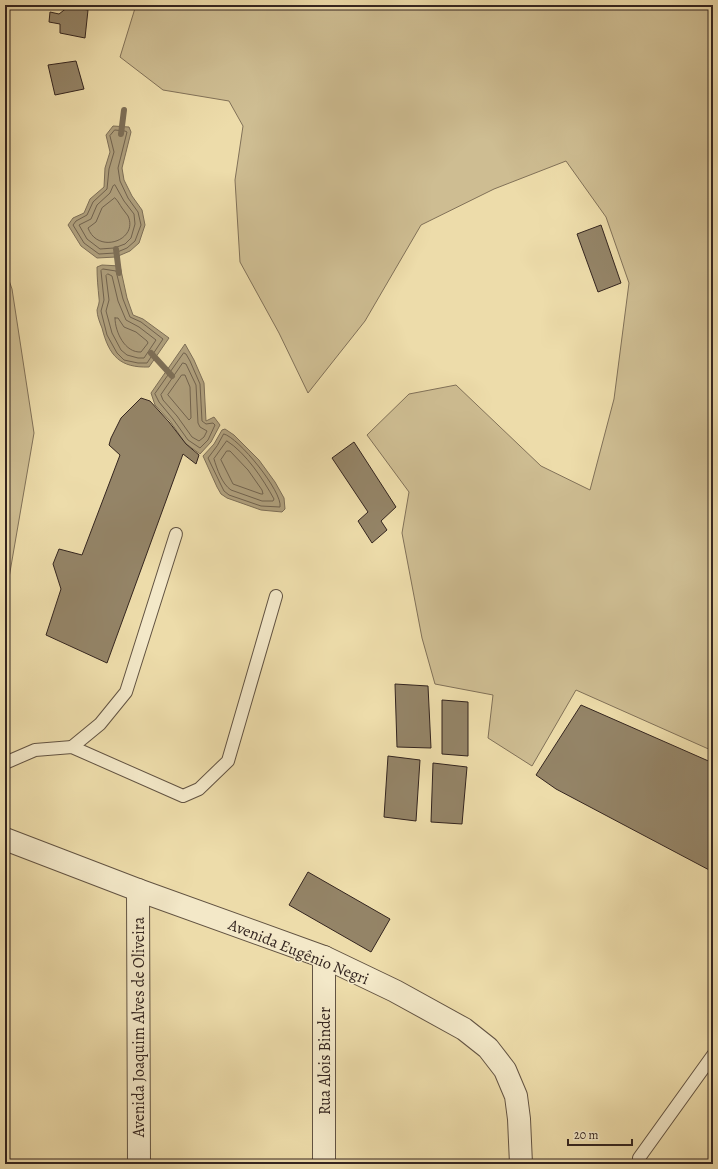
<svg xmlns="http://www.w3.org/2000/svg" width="718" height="1169" font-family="Alegreya,serif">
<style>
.green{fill:#cebd92;stroke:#817158}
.water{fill:#ae9e7b;stroke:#7d6e56}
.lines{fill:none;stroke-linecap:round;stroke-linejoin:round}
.shore{stroke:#71624d;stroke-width:1}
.stream{stroke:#7d6e56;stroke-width:6}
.building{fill:#948467;stroke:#34251f}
.service-casing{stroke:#625342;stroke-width:14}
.minor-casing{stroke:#625342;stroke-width:24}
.service{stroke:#f3e8c8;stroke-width:12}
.minor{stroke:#f3e8c8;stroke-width:22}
.labels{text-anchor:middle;stroke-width:3;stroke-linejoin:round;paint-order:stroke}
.street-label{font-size:16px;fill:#34251f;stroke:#f3e8c8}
</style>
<rect width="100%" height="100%" fill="#eddcaa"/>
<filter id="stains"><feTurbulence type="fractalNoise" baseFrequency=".005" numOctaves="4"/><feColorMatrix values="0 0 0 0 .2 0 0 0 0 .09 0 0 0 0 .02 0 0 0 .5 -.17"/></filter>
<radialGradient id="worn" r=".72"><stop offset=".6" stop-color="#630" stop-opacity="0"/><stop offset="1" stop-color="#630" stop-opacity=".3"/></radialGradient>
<!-- green -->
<g class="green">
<path d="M 136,5 L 713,5 L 713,751 L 576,690 L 532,766 L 488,738 L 493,695 L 435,684 L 422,638 L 402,533 L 409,492 L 367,435 L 409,394 L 456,385 L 541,466 L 590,490 L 614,399 L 629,283 L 606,217 L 566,161 L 494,189 L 421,225 L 365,321 L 308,393 L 279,333 L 240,262 L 235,180 L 243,126 L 229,101 L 163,90 L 120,57 Z"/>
<path d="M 5,269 L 12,289 L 34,433 L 5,601 Z"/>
</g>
<!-- water -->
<g class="water">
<path d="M 113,126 L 129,127 L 131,132 L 122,168 L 124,180 L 132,196 L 142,210 L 145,225 L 139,243 L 130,251 L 116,257 L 97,258 L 81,246 L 68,225 L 73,218 L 84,213 L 90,199 L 104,187 L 105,168 L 110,152 L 106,135 Z"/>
<path d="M 102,265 L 120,266 L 127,298 L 133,315 L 143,319 L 169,338 L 149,367 C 120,368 109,356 102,328 C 100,323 97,316 97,310 C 98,306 100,302 99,298 C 98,288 97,278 97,267 Z"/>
<path d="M 185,344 L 194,360 L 204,383 L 206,421 L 214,417 L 220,425 L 211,442 L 200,454 L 185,443 L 170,421 L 155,405 L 151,393 Z"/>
<path d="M 225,429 L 234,435 L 259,460 L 275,482 L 284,498 L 285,509 L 282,512 L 261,510 L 227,498 L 221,494 L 217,487 L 203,456 L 214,444 L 222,430 Z"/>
</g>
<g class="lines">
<!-- shore -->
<g class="shore">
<path d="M 115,130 L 125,131 L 127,132 L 118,168 L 120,181 L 128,198 L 138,212 L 141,225 L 135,241 L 127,248 L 115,253 L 99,254 L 84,243 L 73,225 L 76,221 L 87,215 L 93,202 L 107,189 L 109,169 L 114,152 L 110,136 Z"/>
<path d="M 115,185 L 124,201 L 134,214 L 135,224 L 131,238 L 125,244 L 114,248 L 100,249 L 87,239 L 79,225 L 91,219 L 97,205 L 110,193 L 113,186 Z"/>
<path d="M 115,198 C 118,201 120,205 122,208 C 124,211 126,213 128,216 C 139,240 98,255 88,228 L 96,222 L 102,208 Z"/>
<path d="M 103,269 L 116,271 L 123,299 L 130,317 L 141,322 L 163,339 L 147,363 L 138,363 L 124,360 L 117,353 L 107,335 L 101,311 L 104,300 L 101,271 Z"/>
<path d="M 108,274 L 112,276 L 118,301 L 126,320 L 139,327 L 156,340 L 144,358 L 138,358 L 127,355 L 121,350 L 112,333 L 106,311 L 109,300 L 106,276 Z"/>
<path d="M 115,318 L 118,318 L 124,327 L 136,332 L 147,341 L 148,343 L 141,352 C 125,353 115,332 115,318 Z"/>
<path d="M 184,353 L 186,354 L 190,361 L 200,384 L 202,421 L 206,424 L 213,423 L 215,425 L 208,440 L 200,448 L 188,440 L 173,419 L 159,402 L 155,394 Z"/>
<path d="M 183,363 L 186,364 L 196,385 L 198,423 L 200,427 L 207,431 L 204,437 L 199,441 L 192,437 L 177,416 L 163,400 L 161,395 Z"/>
<path d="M 182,375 L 185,375 L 190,387 L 191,418 L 189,420 L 168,395 Z"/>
<path d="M 224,434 C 238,437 283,492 280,507 L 261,506 L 229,495 L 224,491 L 221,485 L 208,458 L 217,446 Z"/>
<path d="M 227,441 C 246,453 263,479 274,499 L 273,501 L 262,501 L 231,490 C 222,484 217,469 214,459 Z"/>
<path d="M 227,451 L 230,451 L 248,470 L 262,490 L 263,494 L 261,494 L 233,484 L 221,460 Z"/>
</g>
<!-- stream -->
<g class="stream">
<path d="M 121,134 L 124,110"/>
<path d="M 116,249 L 119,273"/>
<path d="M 151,353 L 172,376"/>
</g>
</g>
<!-- building -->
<g class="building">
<path d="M 68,7 L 88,10 L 85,38 L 60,33 L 60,24 L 49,22 L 50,12 L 59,14 Z"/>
<path d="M 76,61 L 84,89 L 55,95 L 48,65 Z"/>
<path d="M 601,225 L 621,283 L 598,292 L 577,234 Z"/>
<path d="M 141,398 L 150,401 L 169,422 L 186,444 L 199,455 L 196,464 L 183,454 L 107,663 L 46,635 L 61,589 L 53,564 L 59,549 L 82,555 L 120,455 L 109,445 L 111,438 L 121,418 Z"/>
<path d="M 354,442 L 396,507 L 381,521 L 387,530 L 372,543 L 358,521 L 368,512 L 332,458 Z"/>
<path d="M 395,684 L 428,686 L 431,748 L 397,747 Z"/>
<path d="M 442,700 L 468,702 L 468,756 L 442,754 Z"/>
<path d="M 581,705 L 713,763 L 713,872 L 556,789 L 536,775 Z"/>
<path d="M 388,756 L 420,760 L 416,821 L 384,817 Z"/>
<path d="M 433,763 L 467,767 L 462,824 L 431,822 Z"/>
<path d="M 308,872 L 390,919 L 371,952 L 289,905 Z"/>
</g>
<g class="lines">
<defs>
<g id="service">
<path d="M 72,747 L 100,724 L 126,692 L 176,534"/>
<path d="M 5,763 L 35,750 L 72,747 L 183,796 L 199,789 L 228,761 L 276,596"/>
<path d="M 639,1158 L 713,1055"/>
</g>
<g id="minor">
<path d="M 5,839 L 138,890 L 324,957 L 395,991 L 464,1029 L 488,1048 L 505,1070 L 516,1096 L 519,1119 L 521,1164"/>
<path d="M 138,890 L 139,1164"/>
<path d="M 324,957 L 324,1164"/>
</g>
</defs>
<!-- service casing -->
<use href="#service" class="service-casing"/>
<!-- minor casing -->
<use href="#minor" class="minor-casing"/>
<!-- service -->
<use href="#service" class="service"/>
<!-- minor -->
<use href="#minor" class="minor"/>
</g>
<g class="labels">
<!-- street labels -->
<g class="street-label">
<text transform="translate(299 951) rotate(22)" y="6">Avenida Eugênio Negri</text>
<text transform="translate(138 1027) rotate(-90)" y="6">Avenida Joaquim Alves de Oliveira</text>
<text transform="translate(324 1061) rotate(-90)" y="6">Rua Alois Binder</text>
</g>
</g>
<!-- margin -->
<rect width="718" height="1169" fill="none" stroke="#eddcaa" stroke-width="20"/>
<rect x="6" y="6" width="706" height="1157" fill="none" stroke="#34251f" stroke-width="2"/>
<rect x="10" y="10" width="698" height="1149" fill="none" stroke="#34251f"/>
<!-- scale -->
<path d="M568 1139v6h64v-6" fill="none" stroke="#34251f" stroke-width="2"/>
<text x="574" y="1139" font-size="12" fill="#34251f" stroke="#f3e8c8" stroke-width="3" paint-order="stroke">20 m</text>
<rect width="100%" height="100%" filter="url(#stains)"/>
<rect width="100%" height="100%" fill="url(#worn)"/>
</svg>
